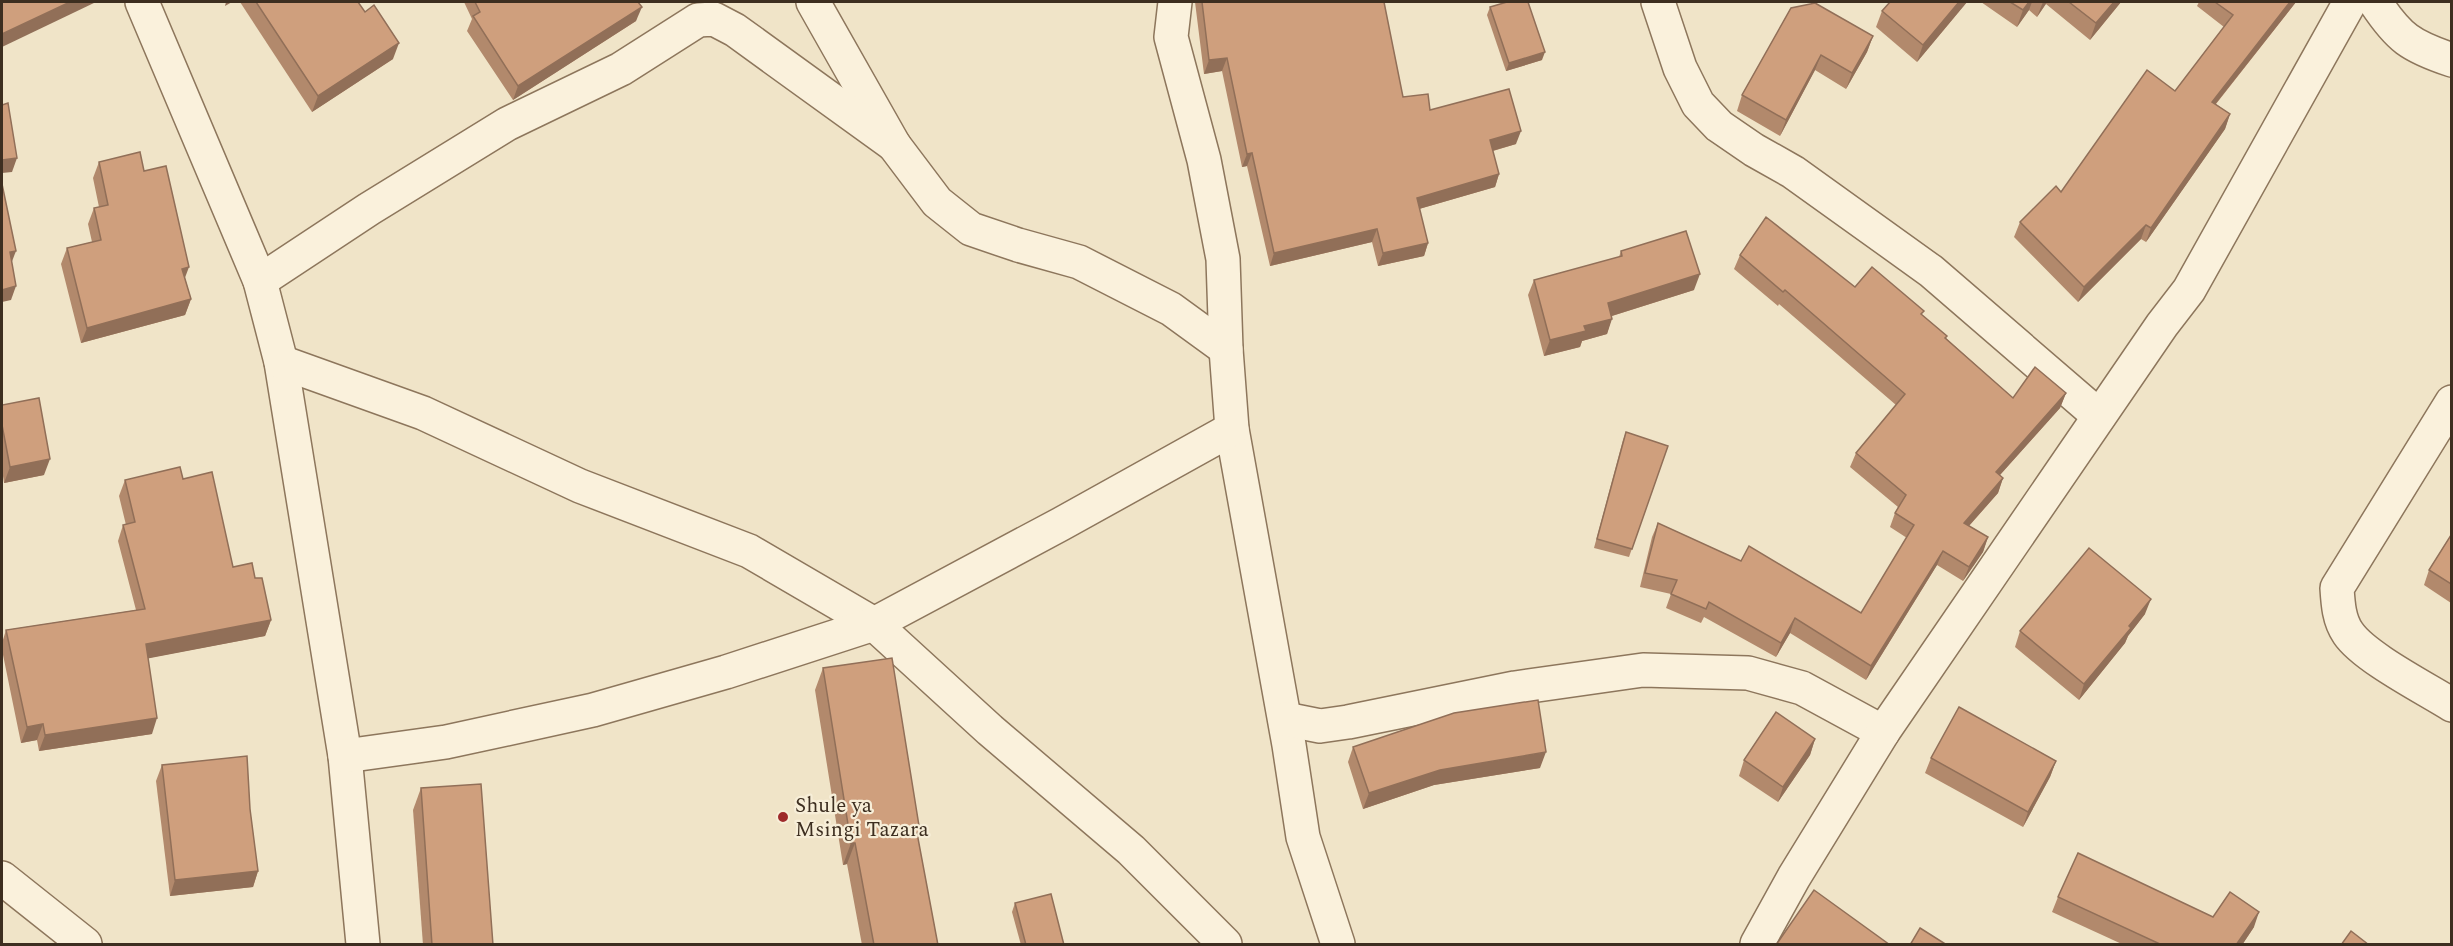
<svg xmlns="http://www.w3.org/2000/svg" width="2453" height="946" font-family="Spectral,serif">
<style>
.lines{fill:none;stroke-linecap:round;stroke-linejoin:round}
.minor-casing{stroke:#8d765c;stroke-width:36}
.minor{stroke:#faf1dc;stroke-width:33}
.wall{fill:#b2896c}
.shaded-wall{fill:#916f58}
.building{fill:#cf9f7d;stroke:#916f58;stroke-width:1.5}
.poi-dot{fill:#9e2a2b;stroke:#f7eed8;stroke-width:2}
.labels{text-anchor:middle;stroke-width:4.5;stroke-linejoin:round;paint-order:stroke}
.poi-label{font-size:21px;fill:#3d2e20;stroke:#f7eed8;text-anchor:start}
</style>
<rect width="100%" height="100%" fill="#f0e4c8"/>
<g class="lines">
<defs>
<g id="minor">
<path d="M 142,2 L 260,281 L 281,362 L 345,756 L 363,944"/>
<path d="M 813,2 L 894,145 L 937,202 L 971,229 L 1018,245 L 1079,262 L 1171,309 L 1226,349"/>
<path d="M 1175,2 L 1171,37 L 1204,160 L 1223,259 L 1226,349 L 1232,429 L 1289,745 L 1303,837 L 1338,944"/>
<path d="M 1658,2 L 1680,68 L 1698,104 L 1719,126 L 1754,150 L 1793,172 L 1931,271 L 2099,416"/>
<path d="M 2375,2 C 2399,38 2410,46 2452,60"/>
<path d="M 260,281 L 369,209 L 507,124 L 621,69 L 698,20 L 714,19 L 735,30 L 894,145"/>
<path d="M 281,362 L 423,413 L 580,486 L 749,551 L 874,624 L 990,730 L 1131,850 L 1225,944"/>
<path d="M 2452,402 L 2337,588 C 2338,604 2339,620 2348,633 C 2364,657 2425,688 2452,705"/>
<path d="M 1285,719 L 1320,726 L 1348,722 L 1515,688 L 1643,670 L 1748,673 L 1802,688 L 1883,732"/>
<path d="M 345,756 L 446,742 L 593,710 L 726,672 L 874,624 L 1061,524 L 1232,429"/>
<path d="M 2,878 L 85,944"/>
<path d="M 1757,944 L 1794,877 L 1883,732 L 2162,325 L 2189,290 L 2350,2"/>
</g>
</defs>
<!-- minor casing -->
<use href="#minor" class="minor-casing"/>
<!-- minor -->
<use href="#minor" class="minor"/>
</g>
<!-- wall -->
<g class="wall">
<path d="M 240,2 L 358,2 L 393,59 L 312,112 Z"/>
<path d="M 464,2 L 639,2 L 636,21 L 513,100 L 467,31 L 472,19 Z"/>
<path d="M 1195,2 L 1384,2 L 1403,97 L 1430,110 L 1516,144 L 1493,151 L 1499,174 L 1495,187 L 1419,209 L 1428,243 L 1424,256 L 1378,266 L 1372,242 L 1270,266 L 1247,166 L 1242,167 L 1222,71 L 1204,74 Z"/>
<path d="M 1890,2 L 1967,2 L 1917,62 L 1876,27 L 1882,11 Z"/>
<path d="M 1981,2 L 2121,2 L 2090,40 L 2046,4 L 2037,17 L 2029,10 L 2017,27 Z"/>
<path d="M 2199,2 L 2296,2 L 2216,104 L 2230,114 L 2225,129 L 2146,242 L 2141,239 L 2078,302 L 2014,237 L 2020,222 L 2061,192 L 2175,91 L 2224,27 L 2197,6 Z"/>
<path d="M 1490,7 L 1542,60 L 1506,71 L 1487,15 Z"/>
<path d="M 1791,8 L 1873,36 L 1867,52 L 1846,89 L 1815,70 L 1780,136 L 1737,111 L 1742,95 Z"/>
<path d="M 99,162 L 144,171 L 185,278 L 191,299 L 185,315 L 81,343 L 61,264 L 67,248 L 92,242 L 88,224 L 94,208 L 99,207 L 93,178 Z"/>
<path d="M 1621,251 L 1694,290 L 1612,316 L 1607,334 L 1582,341 L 1580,347 L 1544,356 L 1528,295 L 1534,280 L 1619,257 Z"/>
<path d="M 1740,255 L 1855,287 L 1922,315 L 1947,336 L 1946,338 L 2013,398 L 2066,393 L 2060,408 L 2000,475 L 2003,478 L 1998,493 L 1969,526 L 1988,537 L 1983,552 L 1963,581 L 1937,565 L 1866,680 L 1790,633 L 1776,657 L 1704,617 L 1701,623 L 1666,608 L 1671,594 L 1640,587 L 1652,537 L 1658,523 L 1741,561 L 1861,613 L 1907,538 L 1890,527 L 1895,513 L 1898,507 L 1850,467 L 1856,453 L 1896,405 L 1779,304 L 1778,306 L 1734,269 Z"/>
<path d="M 2,405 L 44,475 L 4,483 L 2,469 Z"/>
<path d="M 1626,432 L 1668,446 L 1629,557 L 1594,548 L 1623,440 Z"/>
<path d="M 183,479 L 233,567 L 255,578 L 271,620 L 265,636 L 148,658 L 152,734 L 39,751 L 37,740 L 21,743 L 2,650 L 2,643 L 6,630 L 136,610 L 118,541 L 123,525 L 126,525 L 119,496 L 125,480 Z"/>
<path d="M 2451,535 L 2451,603 L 2424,585 L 2429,570 Z"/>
<path d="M 2145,614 L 2128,636 L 2125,643 L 2079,700 L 2015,647 L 2020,631 Z"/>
<path d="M 823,668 L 920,832 L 918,838 L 938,945 L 862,945 L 847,864 L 843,865 L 815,690 Z"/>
<path d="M 1815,739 L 1810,755 L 1778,802 L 1739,776 L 1744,760 Z"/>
<path d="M 1353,747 L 1540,768 L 1434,785 L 1363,809 L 1348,762 Z"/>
<path d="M 1931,758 L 2056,761 L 2050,777 L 2023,827 L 1925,773 Z"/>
<path d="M 162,765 L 250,809 L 258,871 L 253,887 L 170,896 L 156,781 Z"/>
<path d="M 421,788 L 493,945 L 423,945 L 413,810 Z"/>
<path d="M 2058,897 L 2213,917 L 2254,927 L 2242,945 L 2124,945 L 2052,912 Z"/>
<path d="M 1015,903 L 1064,945 L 1021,945 L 1012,912 Z"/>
</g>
<!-- shaded-wall -->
<g class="shaded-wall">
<path d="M 70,2 L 96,2 L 2,47 L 2,34 Z"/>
<path d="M 226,2 L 232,2 L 225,6 Z"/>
<path d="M 1959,2 L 1967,2 L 1917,62 L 1923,45 Z"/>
<path d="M 2029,2 L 2032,2 L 2029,10 L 2017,27 L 2023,10 Z"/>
<path d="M 2043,2 L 2047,2 L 2037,17 Z"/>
<path d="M 2114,2 L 2121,2 L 2090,40 L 2096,23 Z"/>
<path d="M 2290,2 L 2296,2 L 2206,116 L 2212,102 Z"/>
<path d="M 642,7 L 636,21 L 513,100 L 518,86 Z"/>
<path d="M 1873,36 L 1867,52 L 1846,89 L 1852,73 Z"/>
<path d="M 399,43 L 393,59 L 312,112 L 318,96 Z"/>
<path d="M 1545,52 L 1542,60 L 1506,71 L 1509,63 Z"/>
<path d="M 1821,55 L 1815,70 L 1780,136 L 1786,120 Z"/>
<path d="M 1227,58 L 1222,71 L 1204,74 L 1209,60 Z"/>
<path d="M 2230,114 L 2225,129 L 2146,242 L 2151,228 Z"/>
<path d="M 1521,131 L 1516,144 L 1485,153 L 1490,140 Z"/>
<path d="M 1252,153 L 1247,166 L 1242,167 L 1247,154 Z"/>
<path d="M 17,158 L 12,172 L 2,173 L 2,160 Z"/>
<path d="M 1499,174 L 1495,187 L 1412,211 L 1417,198 Z"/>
<path d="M 2146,225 L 2141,239 L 2078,302 L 2084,287 Z"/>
<path d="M 1377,229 L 1372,242 L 1270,266 L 1274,253 Z"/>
<path d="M 1428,243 L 1424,256 L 1378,266 L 1383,253 Z"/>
<path d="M 16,251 L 11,264 L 10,252 Z"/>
<path d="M 189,267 L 183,283 L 182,269 Z"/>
<path d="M 1700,274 L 1694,290 L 1602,319 L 1608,303 Z"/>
<path d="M 16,286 L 11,300 L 2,302 L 2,290 Z"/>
<path d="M 191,299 L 185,315 L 81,343 L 87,328 Z"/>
<path d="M 1612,319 L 1607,334 L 1582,341 L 1580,347 L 1544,356 L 1550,340 L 1584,326 Z"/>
<path d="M 2066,393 L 2060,408 L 1990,486 L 1996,472 Z"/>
<path d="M 50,459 L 44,475 L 4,483 L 10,467 Z"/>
<path d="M 2003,478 L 1998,493 L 1959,537 L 1964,523 Z"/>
<path d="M 1988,537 L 1983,552 L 1963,581 L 1969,567 Z"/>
<path d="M 1943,551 L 1937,565 L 1866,680 L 1871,666 Z"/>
<path d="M 2151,599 L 2145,614 L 2128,636 L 2125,643 L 2079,700 L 2084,684 L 2129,626 Z"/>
<path d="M 1795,618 L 1790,633 L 1776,657 L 1781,643 Z"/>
<path d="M 271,620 L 265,636 L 140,660 L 146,644 Z"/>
<path d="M 157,718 L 152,734 L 39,751 L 45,735 Z"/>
<path d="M 43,724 L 37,740 L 21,743 L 27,727 Z"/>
<path d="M 1815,739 L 1810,755 L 1778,802 L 1783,787 Z"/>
<path d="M 1546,752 L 1540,768 L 1434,785 L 1363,809 L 1369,793 L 1440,770 Z"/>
<path d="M 2056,761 L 2050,777 L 2023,827 L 2028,812 Z"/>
<path d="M 851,843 L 855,843 L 847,864 L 843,865 Z"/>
<path d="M 258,871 L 253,887 L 170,896 L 175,880 Z"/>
<path d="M 2259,912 L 2254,927 L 2242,945 L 2236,945 Z"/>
</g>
<!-- building -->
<g class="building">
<path d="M 2,2 L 70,2 L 2,34 Z"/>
<path d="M 256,2 L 358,2 L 365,12 L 374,5 L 399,43 L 318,96 Z"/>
<path d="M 475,2 L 638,2 L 642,7 L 518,86 L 473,16 L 480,12 Z"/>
<path d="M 1202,2 L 1384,2 L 1403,97 L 1428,94 L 1430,110 L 1509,89 L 1521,131 L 1490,140 L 1499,174 L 1417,198 L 1428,243 L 1383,253 L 1377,229 L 1274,253 L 1252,153 L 1247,154 L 1227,58 L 1209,60 Z"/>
<path d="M 1507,2 L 1528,2 L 1545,52 L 1509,63 L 1490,7 Z"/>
<path d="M 1890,2 L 1959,2 L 1923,45 L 1882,11 Z"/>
<path d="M 2010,2 L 2029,2 L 2023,10 Z"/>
<path d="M 2069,2 L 2114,2 L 2096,23 Z"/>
<path d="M 2215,2 L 2290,2 L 2212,102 L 2230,114 L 2151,228 L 2146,225 L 2084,287 L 2020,222 L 2056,186 L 2061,192 L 2147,70 L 2175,91 L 2233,15 Z"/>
<path d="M 1815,3 L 1873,36 L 1852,73 L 1821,55 L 1786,120 L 1742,95 L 1791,8 Z"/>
<path d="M 8,103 L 17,158 L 2,160 L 2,105 Z"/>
<path d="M 140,152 L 144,171 L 166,166 L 189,267 L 182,269 L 191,299 L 87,328 L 67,248 L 101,240 L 94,208 L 108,205 L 99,162 Z"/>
<path d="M 2,184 L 16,251 L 10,252 L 16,286 L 2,290 Z"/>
<path d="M 1766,217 L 1855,287 L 1872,267 L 1924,311 L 1921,314 L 1947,336 L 1945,338 L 2013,398 L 2035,367 L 2066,393 L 1996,472 L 2003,478 L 1964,523 L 1988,537 L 1969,567 L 1943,551 L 1871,666 L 1795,618 L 1781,643 L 1709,602 L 1706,609 L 1671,594 L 1677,580 L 1645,573 L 1658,523 L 1741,561 L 1749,546 L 1861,613 L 1914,525 L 1895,513 L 1906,495 L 1856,453 L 1905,394 L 1785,290 L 1783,292 L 1740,255 Z"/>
<path d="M 1686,231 L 1700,274 L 1608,303 L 1612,319 L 1584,326 L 1586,331 L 1550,340 L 1534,280 L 1622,256 L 1621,251 Z"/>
<path d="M 39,398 L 50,459 L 10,467 L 2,425 L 2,405 Z"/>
<path d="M 1626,432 L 1668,446 L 1632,549 L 1597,539 Z"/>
<path d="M 180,467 L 183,479 L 212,472 L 233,567 L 252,563 L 255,578 L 262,578 L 271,620 L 146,644 L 157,718 L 45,735 L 43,724 L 27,727 L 6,630 L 145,609 L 123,525 L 135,522 L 125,480 Z"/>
<path d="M 2451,535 L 2451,584 L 2429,570 Z"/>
<path d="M 2089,548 L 2151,599 L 2129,626 L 2131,628 L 2084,684 L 2020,631 Z"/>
<path d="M 892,658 L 920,832 L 917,833 L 938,945 L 874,945 L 855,843 L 851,843 L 823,668 Z"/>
<path d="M 1538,700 L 1546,752 L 1440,770 L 1369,793 L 1353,747 L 1454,713 Z"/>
<path d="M 1959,707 L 2056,761 L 2028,812 L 1931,758 Z"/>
<path d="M 1776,712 L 1815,739 L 1783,787 L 1744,760 Z"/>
<path d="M 247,756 L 250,809 L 258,871 L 175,880 L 162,765 Z"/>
<path d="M 481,784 L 493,945 L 432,945 L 421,788 Z"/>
<path d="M 2078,853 L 2213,917 L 2230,892 L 2259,912 L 2236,945 L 2162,945 L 2058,897 Z"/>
<path d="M 1814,890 L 1890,945 L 1776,945 Z"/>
<path d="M 1051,894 L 1064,945 L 1026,945 L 1015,903 Z"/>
<path d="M 1920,928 L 1947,945 L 1910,945 Z"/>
<path d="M 2351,931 L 2369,945 L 2341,945 Z"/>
</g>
<!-- markers -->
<circle class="poi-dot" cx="783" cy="817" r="6"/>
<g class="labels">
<!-- poi labels -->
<g class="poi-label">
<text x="795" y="812">Shule ya<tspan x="795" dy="24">Msingi Tazara</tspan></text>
</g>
</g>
<!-- border -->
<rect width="2453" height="946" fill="none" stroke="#3d2e20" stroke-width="6"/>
</svg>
